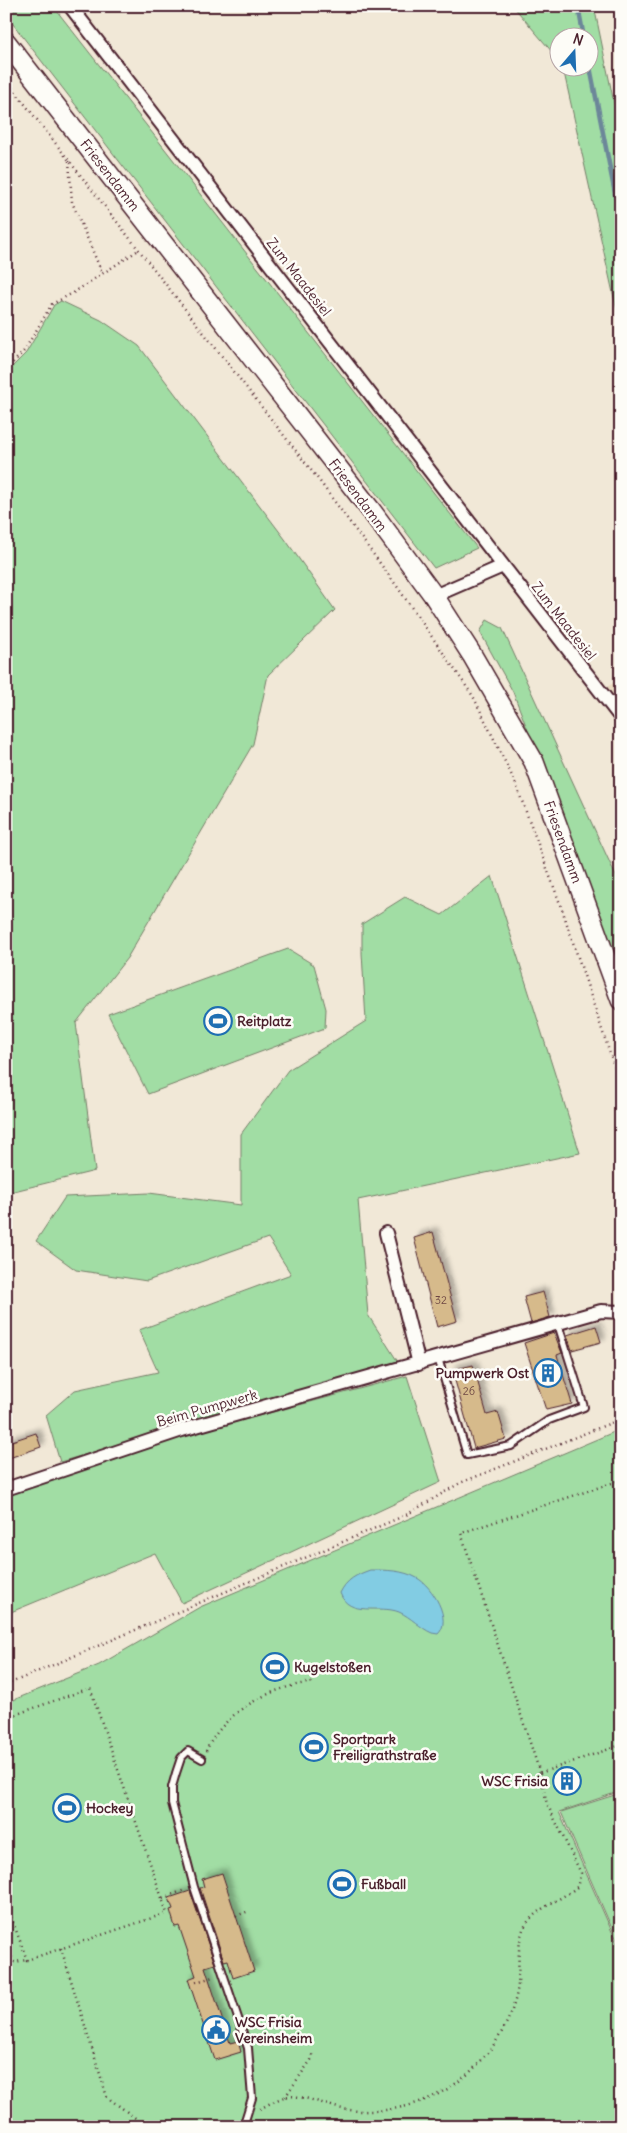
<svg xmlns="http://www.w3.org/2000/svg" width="627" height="2133" font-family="Delius,sans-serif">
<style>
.built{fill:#e9dac0}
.green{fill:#a1dda4;stroke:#767e68}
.water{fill:#82cce3;stroke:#6c8799}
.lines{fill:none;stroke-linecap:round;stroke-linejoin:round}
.stream{stroke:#6c8799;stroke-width:4.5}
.building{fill:#d6ba8b;stroke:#4a1f2b;filter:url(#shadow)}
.service-casing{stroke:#4a1f2b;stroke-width:10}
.minor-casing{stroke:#4a1f2b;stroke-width:16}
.secondary-casing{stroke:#4a1f2b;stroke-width:22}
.path{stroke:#4a1f2b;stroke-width:2.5;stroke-dasharray:1 4;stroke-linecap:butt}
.service{stroke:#fdfcf7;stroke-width:6}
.minor{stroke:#fdfcf7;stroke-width:12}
.secondary{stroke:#fdfcf7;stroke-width:19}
.labels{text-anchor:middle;stroke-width:5;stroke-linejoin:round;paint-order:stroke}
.number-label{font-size:11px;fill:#6d4643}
.street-label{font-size:14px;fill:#4a1f2b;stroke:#fdfcf7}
.poi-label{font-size:14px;font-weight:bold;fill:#4a1f2b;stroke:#fdfcf7;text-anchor:start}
</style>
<defs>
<filter id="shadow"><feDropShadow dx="4.5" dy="-4.5" stdDeviation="2.5" flood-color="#0004"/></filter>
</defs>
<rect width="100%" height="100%" fill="#f1e8d7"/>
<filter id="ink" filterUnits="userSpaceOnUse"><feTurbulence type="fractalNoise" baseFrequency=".02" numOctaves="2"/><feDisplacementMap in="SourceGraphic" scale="10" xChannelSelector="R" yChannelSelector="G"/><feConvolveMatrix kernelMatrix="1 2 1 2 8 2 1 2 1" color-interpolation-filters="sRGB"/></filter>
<g filter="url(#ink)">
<!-- built -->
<path class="built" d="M 621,678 L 621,704 L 607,687 Z"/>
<!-- green -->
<g class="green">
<path d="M 6,6 L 53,6 L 477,548 L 434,568 L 6,15 Z"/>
<path d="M 513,6 L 594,6 L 621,137 L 621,329 L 563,68 L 590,68 L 590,38 L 560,38 L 559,60 Z"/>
<path d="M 61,301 L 101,320 L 139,346 L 285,539 L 335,610 L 268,675 L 253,744 L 127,958 L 76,1023 L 95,1171 L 6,1193 L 6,373 L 26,353 L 54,305 Z"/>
<path d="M 487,620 L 502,628 L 621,887 L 621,972 L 513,692 L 480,632 Z"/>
<path d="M 492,876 L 580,1153 L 358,1200 L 368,1315 L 398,1362 L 60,1462 L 46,1415 L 75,1390 L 158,1372 L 139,1330 L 291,1274 L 268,1238 L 147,1281 L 76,1270 L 36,1241 L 65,1197 L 149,1193 L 241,1205 L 241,1134 L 288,1070 L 366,1021 L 362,953 L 362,924 L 405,897 L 442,915 Z"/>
<path d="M 288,949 L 314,965 L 326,1009 L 325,1028 L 148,1094 L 108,1014 Z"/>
<path d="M 407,1376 L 441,1482 L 182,1603 L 155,1553 L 6,1614 L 6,1496 L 184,1436 Z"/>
<path d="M 621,1429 L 621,1791 L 559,1812 L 621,1952 L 621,2127 L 6,2127 L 6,1703 L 99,1665 L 200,1607 Z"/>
<path d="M 621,1793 L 621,1949 L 561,1812 Z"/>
</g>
<!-- water -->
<path class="water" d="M 370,1570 C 386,1570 403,1570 417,1578 C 432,1586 453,1620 438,1634 L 432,1633 C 420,1628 411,1617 399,1612 C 379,1604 349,1618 340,1593 C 347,1579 356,1575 370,1570 Z"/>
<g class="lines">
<!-- stream -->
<g class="stream">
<path d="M 578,6 L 584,38"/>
<path d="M 590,67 L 621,224"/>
</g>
</g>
<!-- building -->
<g class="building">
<path d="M 433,1232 L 457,1321 L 437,1327 L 414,1238 Z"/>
<path d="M 543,1292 L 550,1317 L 531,1323 L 524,1297 Z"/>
<path d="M 596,1326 L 601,1342 L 572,1350 L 567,1335 Z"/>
<path d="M 554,1333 L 562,1353 L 557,1355 L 572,1404 L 546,1410 L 524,1343 Z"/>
<path d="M 473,1365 L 487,1415 L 498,1412 L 506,1439 L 474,1448 L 452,1370 Z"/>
<path d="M 36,1433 L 41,1447 L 6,1459 L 6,1443 Z"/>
<path d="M 222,1873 L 254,1971 L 233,1978 L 228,1960 L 224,1961 L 200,1888 L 204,1887 L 202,1879 Z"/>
<path d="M 190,1891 L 215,1964 L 205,1967 L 230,2043 L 238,2041 L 241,2052 L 215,2060 L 188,1979 L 196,1976 L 179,1926 L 175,1927 L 170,1910 L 173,1909 L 169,1898 Z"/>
</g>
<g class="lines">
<defs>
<g id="service">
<path d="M 438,1358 L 467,1455 L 511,1446 L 549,1420 L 584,1407 L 558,1324"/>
<path d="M 202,1759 L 188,1751 L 181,1758 L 176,1773 L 172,1787 L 172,1803 L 194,1887 L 248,2048 L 252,2098 L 243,2127"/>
</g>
<g id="minor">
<path d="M 70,6 L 621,718"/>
<path d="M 434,596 L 503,566"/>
<path d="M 386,1233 L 419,1364"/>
<path d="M 6,1489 L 182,1430 L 601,1311 L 621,1312"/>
</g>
<path id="secondary" d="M 6,42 L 370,509 L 434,596 L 472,655 L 534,762 L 621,1000"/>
</defs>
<!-- service casing -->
<use href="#service" class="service-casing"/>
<!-- minor casing -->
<use href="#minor" class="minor-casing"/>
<!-- secondary casing -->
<use href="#secondary" class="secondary-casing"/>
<!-- path -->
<g class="path">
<path d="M 6,80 L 318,479 L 396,585 L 473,696 L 515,782 L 562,909 L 621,1087"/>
<path d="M 69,161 L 72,202 L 102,273"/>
<path d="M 6,370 L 24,351 L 52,304 L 73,293 L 137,251"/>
<path d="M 6,1685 L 406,1515 L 460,1483 L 621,1419"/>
<path d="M 6,1718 L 90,1688 L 162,1898"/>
<path d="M 206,1751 C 225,1710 272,1686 315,1682"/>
<path d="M 540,1773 L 621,1745"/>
<path d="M 6,1903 L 27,1960 L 167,1913 L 162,1898 L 185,1890"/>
<path d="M 236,1916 L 249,1911"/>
<path d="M 6,1943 L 14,1962 L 27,1960"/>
<path d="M 61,1948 L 107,2097 L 138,2120"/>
<path d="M 196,1982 L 213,1977"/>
<path d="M 285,2097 L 311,2060 L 313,2052"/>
<path d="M 260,2109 C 267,2105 276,2100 284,2097 C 300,2093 327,2106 343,2109 C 376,2115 413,2108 442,2092 C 479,2073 514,2026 518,1984 C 519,1969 517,1940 524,1928 C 534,1908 560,1901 577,1887 L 581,1873 L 547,1804 L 540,1773 L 461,1533 L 621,1480"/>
</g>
<!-- service -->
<use href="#service" class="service"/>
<!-- minor -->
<use href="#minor" class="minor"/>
<!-- secondary -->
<use href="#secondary" class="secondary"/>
</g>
</g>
<!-- icons -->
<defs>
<symbol id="stadium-ring" viewBox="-11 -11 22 22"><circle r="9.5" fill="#fdfcf7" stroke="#1f6fb2" stroke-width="1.5"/><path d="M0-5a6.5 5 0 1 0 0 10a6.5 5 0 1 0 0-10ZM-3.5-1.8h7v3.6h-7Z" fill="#1f6fb2"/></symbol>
<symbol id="building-ring" viewBox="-11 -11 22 22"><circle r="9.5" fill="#fdfcf7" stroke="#1f6fb2" stroke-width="1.5"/><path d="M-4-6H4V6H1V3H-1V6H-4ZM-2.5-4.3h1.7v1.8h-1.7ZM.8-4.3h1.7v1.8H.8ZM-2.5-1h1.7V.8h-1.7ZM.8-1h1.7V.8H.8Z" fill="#1f6fb2"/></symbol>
<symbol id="civic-ring" viewBox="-11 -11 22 22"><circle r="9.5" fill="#fdfcf7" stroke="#1f6fb2" stroke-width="1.5"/><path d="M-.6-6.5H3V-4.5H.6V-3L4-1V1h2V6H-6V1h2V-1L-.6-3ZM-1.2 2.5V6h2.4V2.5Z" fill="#1f6fb2"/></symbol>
</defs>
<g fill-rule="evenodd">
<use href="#stadium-ring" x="202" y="1005" width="32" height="32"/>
<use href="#building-ring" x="532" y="1357" width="32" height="32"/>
<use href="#stadium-ring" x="259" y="1651" width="32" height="32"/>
<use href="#stadium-ring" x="298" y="1731" width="32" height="32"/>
<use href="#building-ring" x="551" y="1765" width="32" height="32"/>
<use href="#stadium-ring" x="51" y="1792" width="32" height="32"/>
<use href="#stadium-ring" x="326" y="1868" width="32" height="32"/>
<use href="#civic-ring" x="200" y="2014" width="32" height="32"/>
</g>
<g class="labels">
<!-- number labels -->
<g class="number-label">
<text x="441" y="1304">32</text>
<text x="469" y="1395">26</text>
</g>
<!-- street labels -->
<g class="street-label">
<text transform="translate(110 175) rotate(52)" y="5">Friesendamm</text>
<text transform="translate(299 277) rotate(52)" y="5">Zum Maadesiel</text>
<text transform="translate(358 495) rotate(53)" y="5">Friesendamm</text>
<text transform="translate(564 621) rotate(52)" y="5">Zum Maadesiel</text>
<text transform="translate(563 842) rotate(70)" y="5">Friesendamm</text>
<text transform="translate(207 1408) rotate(-16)" y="5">Beim Pumpwerk</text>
</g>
<!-- poi labels -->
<g class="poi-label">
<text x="237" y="1026">Reitplatz</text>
<text x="529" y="1378" text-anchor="end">Pumpwerk Ost</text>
<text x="294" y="1672">Kugelstoßen</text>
<text x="333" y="1744">Sportpark<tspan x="333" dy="16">Freiligrathstraße</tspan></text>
<text x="548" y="1786" text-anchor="end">WSC Frisia</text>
<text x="86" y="1813">Hockey</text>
<text x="361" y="1889">Fußball</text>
<text x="235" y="2027">WSC Frisia<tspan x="235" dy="16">Vereinsheim</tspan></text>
</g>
</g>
<!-- margin -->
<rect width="627" height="2133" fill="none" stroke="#fdfcf7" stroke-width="25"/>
<rect x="12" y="12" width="602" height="2108" fill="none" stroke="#4a1f2b" stroke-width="2" filter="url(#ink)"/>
<!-- north arrow -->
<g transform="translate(574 52) rotate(19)"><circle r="24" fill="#fdfcf7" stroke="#b5a4a5"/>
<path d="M0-4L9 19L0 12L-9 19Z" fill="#1f6fb2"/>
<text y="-8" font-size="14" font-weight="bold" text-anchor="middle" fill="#4a1f2b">N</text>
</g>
</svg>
